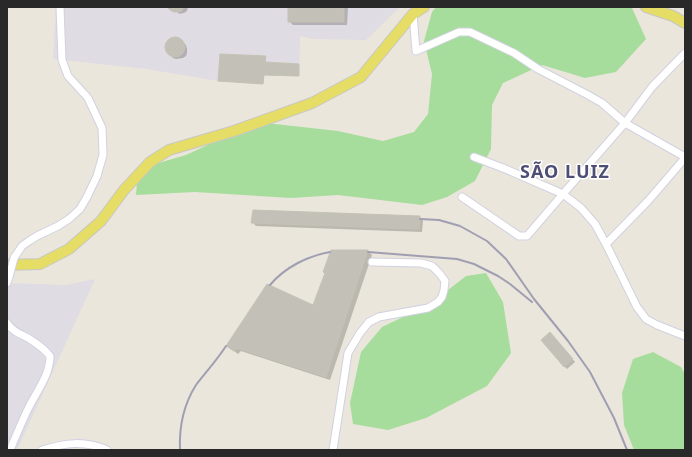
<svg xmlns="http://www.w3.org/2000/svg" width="692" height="457" font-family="'Noto Sans',sans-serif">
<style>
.industrial{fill:#dfdce3}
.green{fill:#a7dd9c}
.shadow{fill:#0003}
.building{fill:#c3c0b7;stroke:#c5c2b6}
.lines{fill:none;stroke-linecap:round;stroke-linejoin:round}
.street-casing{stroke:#d1d1e1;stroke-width:9}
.primary-casing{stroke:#c7c7c7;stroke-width:12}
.street{stroke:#fff;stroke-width:7}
.primary{stroke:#e5dd66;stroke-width:10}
.rail{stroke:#a09fb2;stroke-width:2}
.street-bridge-casing{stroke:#d1d1e1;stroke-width:9;stroke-linecap:butt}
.street-bridge{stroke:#fff;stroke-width:7}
.labels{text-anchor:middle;stroke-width:3;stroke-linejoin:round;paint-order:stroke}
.district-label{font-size:18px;font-weight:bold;letter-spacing:1px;fill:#4d4d76;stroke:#fff}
</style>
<rect width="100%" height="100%" fill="#eae6dc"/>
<!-- industrial -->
<g class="industrial">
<path d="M 56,7 L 400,7 L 366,40 L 313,39 L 300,36 L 299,76 L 264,75 L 263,84 L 218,81 L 146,69 L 53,59 Z"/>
<path d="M 95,279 L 17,450 L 7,450 L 7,283 L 66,285 Z"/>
</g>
<!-- green -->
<g class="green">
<path d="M 436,7 L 630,7 L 632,8 L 646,39 L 616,72 L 585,78 L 542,65 L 503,83 L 492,105 L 491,149 L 475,181 L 447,197 L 422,205 L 338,195 L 291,198 L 195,192 L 136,195 L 138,169 L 186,155 L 257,122 L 338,131 L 383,141 L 414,132 L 428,114 L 432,74 L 424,41 L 432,12 Z"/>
<path d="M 486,273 L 503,302 L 511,353 L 487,386 L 426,418 L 388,430 L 353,424 L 350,403 L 361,352 L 382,327 L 430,304 L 466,276 Z"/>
<path d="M 653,352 L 681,367 L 685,374 L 685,450 L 634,450 L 624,425 L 622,393 L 633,359 Z"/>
</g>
<!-- shadow -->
<g class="shadow">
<path d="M 169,7 L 188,7 L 187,11 L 184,13 L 178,14 L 179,13 L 171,9 Z"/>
<path d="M 289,7 L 348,7 L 347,25 L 293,25 L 289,21 Z"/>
<path d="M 172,38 L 175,38 L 179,39 L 186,45 L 187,49 L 187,53 L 186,56 L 183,58 L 176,59 L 173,58 L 166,49 L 167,43 Z"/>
<path d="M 266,57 L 265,63 L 298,65 L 299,76 L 264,75 L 263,84 L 220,81 Z"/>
<path d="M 419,217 L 423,221 L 422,232 L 256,226 L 252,222 Z"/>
<path d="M 332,251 L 368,251 L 372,255 L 330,380 L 241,351 L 238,354 L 231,349 L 227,345 L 313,306 L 326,274 Z"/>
<path d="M 553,336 L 575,362 L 567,369 L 564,366 Z"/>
</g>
<!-- building -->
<g class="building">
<path d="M 167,7 L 184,7 L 181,11 L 178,12 L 174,12 L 170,10 Z"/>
<rect x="288" y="7" width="56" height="15"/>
<circle cx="175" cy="47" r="10"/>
<path d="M 220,54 L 266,56 L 265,62 L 299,64 L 299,76 L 264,75 L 263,84 L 218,81 Z"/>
<path d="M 253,210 L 420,216 L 419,229 L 251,223 Z"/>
<path d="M 331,250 L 368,250 L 326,377 L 237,348 L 234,351 L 226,346 L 267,284 L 313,305 L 325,273 L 323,272 Z"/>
<path d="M 550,332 L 573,359 L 564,367 L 541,340 Z"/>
</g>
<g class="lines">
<defs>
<g id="street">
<path d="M 413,14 L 416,51 L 459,32 L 470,32 L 514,53 L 538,69 L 588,95 L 602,103 L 625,123 L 685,157"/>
<path d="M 474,157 L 503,168 L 563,194 L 581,208 L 595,224 L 606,244 L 637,307 L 646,319 L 657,325 L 685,336"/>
<path d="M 462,197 L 519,236 L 527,236 L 563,194 L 625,123 L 652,87 L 685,53"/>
<path d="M 606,244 L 648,201 L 685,158"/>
<path d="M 14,258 L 22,246 L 29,241 L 37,236 L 58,226 L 69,219 L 80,209 L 87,197 L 97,176 L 103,155 L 102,128 L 88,98 L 68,76 L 62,60 L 60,7"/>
<path d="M 7,283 L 9,277"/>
<path d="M 7,323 C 12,331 20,334 28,338 C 36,343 44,348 50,356 C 50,375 37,391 29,407 C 22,421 16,436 10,450"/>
<path d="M 42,450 C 65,443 84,440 107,450"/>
<path d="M 333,450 L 348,353 L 360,333 L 369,322 L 379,317 L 428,308 L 438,302 L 442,297 L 444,290 L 445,281 L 440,274 L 432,266 L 421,263 L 372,262"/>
</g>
<g id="primary">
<path d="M 646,7 L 673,16 L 685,23"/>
<path d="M 7,265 L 40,264 L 69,249 L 101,221 L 124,190 L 150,162 L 169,150 L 234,131 L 312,103 L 361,77 L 413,14 L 424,7"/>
</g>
</defs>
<!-- street casing -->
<use href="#street" class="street-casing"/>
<!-- primary casing -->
<use href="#primary" class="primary-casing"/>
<!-- street -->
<use href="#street" class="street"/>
<!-- primary -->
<use href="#primary" class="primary"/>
<!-- rail -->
<g class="rail">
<path d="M 420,219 L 439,220 L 460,226 L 487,241 L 506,259 L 534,299 L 568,341 L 590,372 L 614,418 L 627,450"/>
<path d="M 368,252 L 457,259 L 474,264 L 498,276 L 510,284 L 532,302"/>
<path d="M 270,285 C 285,267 308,256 330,252"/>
<path d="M 180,450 C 179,428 184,404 196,385 C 206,372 217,360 226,346"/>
</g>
<defs>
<path id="street-bridge" d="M 9,277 L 14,258"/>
</defs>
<!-- street-bridge casing -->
<use href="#street-bridge" class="street-bridge-casing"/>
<!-- street-bridge -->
<use href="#street-bridge" class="street-bridge"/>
</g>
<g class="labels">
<!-- district labels -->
<g class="district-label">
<text x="565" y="178">SÃO LUIZ</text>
</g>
</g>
<!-- border -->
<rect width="692" height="457" fill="none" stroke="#292929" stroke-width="16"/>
</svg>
